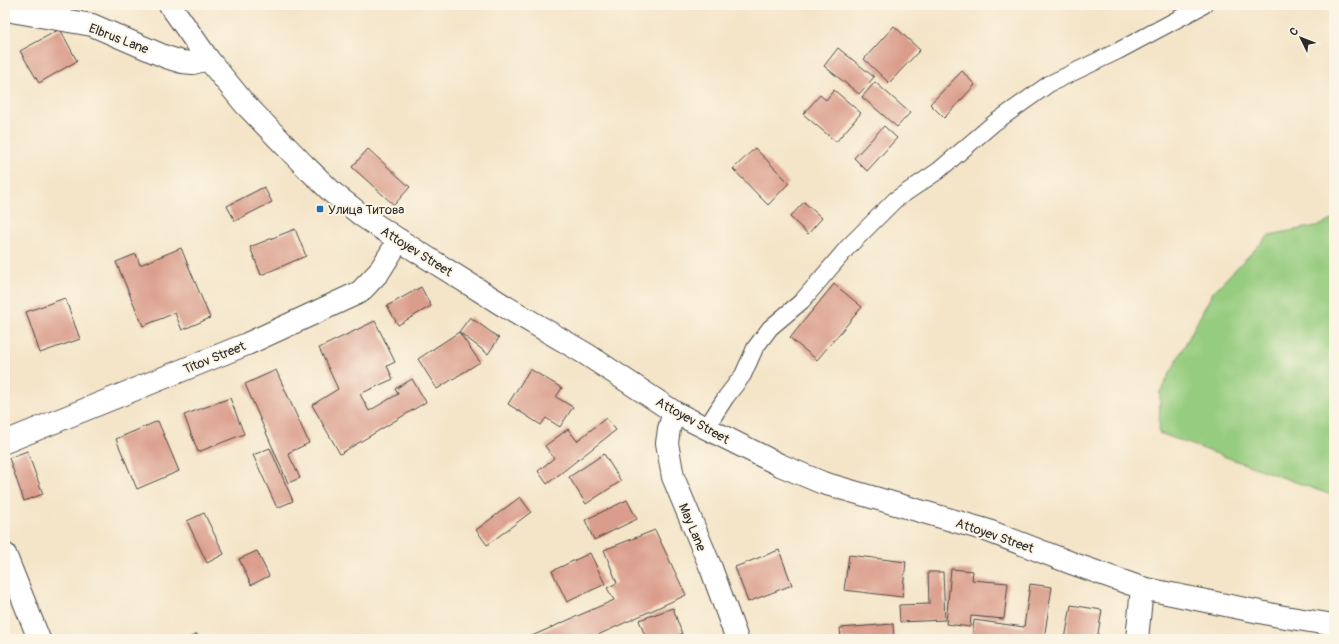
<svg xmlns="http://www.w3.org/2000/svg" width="1339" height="644" font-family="Pangolin,sans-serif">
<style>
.green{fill:#96cc7f;stroke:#607c55}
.building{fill:#da9c8b}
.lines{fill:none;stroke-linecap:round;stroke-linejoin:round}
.lane-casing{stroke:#494743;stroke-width:18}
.street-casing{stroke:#494743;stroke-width:24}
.secondary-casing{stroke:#494743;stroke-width:24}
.lane{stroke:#fff;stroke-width:16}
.street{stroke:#fff;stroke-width:22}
.secondary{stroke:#fff;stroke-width:22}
.poi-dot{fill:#1f6fb2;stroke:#fcf5e5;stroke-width:1.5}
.labels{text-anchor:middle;stroke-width:4;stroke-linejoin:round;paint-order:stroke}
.street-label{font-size:13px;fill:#2b2b2b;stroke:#fcf5e5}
.poi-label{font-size:13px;fill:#2b2b2b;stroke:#fcf5e5;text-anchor:start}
</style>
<rect width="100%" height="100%" fill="#fcf5e5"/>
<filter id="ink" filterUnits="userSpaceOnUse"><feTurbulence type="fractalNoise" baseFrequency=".025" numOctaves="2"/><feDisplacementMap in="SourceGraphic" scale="8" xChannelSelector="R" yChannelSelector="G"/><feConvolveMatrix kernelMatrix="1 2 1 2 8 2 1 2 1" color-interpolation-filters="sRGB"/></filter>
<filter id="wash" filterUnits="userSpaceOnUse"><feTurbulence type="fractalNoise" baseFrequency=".012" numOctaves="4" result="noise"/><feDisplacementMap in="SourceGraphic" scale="16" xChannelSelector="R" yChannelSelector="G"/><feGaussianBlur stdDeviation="0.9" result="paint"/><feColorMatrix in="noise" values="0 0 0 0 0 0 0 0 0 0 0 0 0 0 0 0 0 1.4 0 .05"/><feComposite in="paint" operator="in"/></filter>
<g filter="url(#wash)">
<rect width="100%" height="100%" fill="#f4e5c9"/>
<!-- green -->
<path class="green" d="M 1334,219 L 1334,496 L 1159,433 L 1160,392 L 1213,292 L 1269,235 L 1321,225 Z"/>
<g id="blocks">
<!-- building -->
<g class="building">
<path d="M 894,26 L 920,50 L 889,83 L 864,59 Z"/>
<path d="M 60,29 L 77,61 L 39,83 L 20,51 Z"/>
<path d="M 838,48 L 874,77 L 859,94 L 824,66 Z"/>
<path d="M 962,71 L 975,85 L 944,118 L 930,104 Z"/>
<path d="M 875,82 L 910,113 L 897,127 L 862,97 Z"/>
<path d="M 834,90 L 861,113 L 836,142 L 803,114 L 820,95 L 826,100 Z"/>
<path d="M 884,126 L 897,138 L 867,171 L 854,158 Z"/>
<path d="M 755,148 L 789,183 L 768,205 L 733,169 Z"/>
<path d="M 368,149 L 410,187 L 394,205 L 352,167 Z"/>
<path d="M 264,187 L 272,202 L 235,221 L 227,206 Z"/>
<path d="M 804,202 L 822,218 L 808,234 L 790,217 Z"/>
<path d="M 295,229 L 306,256 L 261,275 L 250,247 Z"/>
<path d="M 181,248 L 210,318 L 182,330 L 175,313 L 143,326 L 116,262 L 136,254 L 140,265 Z"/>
<path d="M 834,284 L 862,307 L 817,360 L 790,338 Z"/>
<path d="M 421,287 L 431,306 L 398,325 L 387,306 Z"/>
<path d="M 65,298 L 80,339 L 40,353 L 26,312 Z"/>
<path d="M 470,317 L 499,338 L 488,354 L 459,332 Z"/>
<path d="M 375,321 L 395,362 L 387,366 L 393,379 L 360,394 L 369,411 L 398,394 L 395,389 L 412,379 L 426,402 L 340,454 L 312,405 L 338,389 L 319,348 Z"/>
<path d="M 459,332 L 480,362 L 437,389 L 418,359 Z"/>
<path d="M 530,369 L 562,388 L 556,397 L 573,407 L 560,427 L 546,418 L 541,425 L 508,404 Z"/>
<path d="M 276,370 L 309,443 L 288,453 L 300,478 L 288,483 L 245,384 Z"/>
<path d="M 230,398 L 244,434 L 198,452 L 184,415 Z"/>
<path d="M 606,418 L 616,430 L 547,484 L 538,471 L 554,458 L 545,446 L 568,429 L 577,441 Z"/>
<path d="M 158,421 L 179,471 L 137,489 L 116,439 Z"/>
<path d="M 270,448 L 293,501 L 277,508 L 253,455 Z"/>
<path d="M 27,451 L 43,494 L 24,501 L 9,458 Z"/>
<path d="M 604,454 L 621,481 L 586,504 L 569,477 Z"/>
<path d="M 520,497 L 531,512 L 487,545 L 476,530 Z"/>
<path d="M 627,500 L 637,519 L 594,540 L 585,520 Z"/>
<path d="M 204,513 L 224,554 L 207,563 L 187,521 Z"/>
<path d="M 655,530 L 686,595 L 589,639 L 525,639 L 614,600 L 607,588 L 617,583 L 604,550 Z"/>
<path d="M 779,550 L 792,585 L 748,602 L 735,567 Z"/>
<path d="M 257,551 L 269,576 L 251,585 L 239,559 Z"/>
<path d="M 590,553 L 605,584 L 567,602 L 552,571 Z"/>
<path d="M 849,555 L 906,562 L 902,597 L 844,590 Z"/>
<path d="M 951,569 L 973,571 L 972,580 L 1008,583 L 1004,619 L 971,616 L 970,627 L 946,624 Z"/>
<path d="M 928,572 L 943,572 L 945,620 L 900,622 L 899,605 L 929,604 Z"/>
<path d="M 1030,584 L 1052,587 L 1044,639 L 972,639 L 974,620 L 1024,627 Z"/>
<path d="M 1071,605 L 1102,610 L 1097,639 L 1065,639 Z"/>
<path d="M 673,608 L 682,634 L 667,639 L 646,639 L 639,620 Z"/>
<path d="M 893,624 L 894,639 L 841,639 L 840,628 Z"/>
<path d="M 197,634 L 199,639 L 186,639 Z"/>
</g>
</g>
</g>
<g filter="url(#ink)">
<use href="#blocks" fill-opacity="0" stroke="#494743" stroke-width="1"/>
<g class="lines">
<defs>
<path id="lane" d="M 706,428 L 726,397 L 743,375 L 755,348 L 770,328 L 802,301 L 848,247 L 895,200 L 938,171 L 994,123 L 1049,84 L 1118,51 L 1204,5"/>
<g id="street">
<path d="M 5,9 L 17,12 L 92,25 L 166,57 L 182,62 L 193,63 L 208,59"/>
<path d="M 674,412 L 669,429 L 667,443 L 673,477 L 711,568 L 737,639"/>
<path d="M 5,442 L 247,344 L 360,292 L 379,272 L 399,240"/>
<path d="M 5,554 L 39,639"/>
<path d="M 1137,639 L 1142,588"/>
</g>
<path id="secondary" d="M 170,5 L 208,59 L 244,103 L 305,166 L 333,193 L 364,217 L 399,240 L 506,307 L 586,354 L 674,412 L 780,465 L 823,483 L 986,530 L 1074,564 L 1142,588 L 1279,616 L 1334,625"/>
</defs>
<!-- lane casing -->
<use href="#lane" class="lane-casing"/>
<!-- street casing -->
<use href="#street" class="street-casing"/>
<!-- secondary casing -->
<use href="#secondary" class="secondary-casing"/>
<!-- lane -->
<use href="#lane" class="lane"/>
<!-- street -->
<use href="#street" class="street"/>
<!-- secondary -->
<use href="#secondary" class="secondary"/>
</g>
</g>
<!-- markers -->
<rect class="poi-dot" x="316" y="205" width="8" height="8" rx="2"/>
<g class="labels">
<!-- street labels -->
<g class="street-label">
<text transform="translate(119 38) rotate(21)" y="5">Elbrus Lane</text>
<text transform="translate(417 251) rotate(32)" y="5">Attoyev Street</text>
<text transform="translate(214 357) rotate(-22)" y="5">Titov Street</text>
<text transform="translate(693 420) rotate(29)" y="5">Attoyev Street</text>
<text transform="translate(693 527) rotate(67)" y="5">May Lane</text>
<text transform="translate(995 535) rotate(19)" y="5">Attoyev Street</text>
</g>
<!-- poi labels -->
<g class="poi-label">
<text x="328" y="214">Улица Титова</text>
</g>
</g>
<!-- margin -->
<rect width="1339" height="644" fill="none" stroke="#fcf5e5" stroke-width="20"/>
<!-- north arrow -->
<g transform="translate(1301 38) rotate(313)" stroke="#fcf5e5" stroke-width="3" paint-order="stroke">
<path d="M0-3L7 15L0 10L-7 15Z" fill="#2b2b2b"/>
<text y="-6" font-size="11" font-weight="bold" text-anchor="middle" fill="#2b2b2b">С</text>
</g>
</svg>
